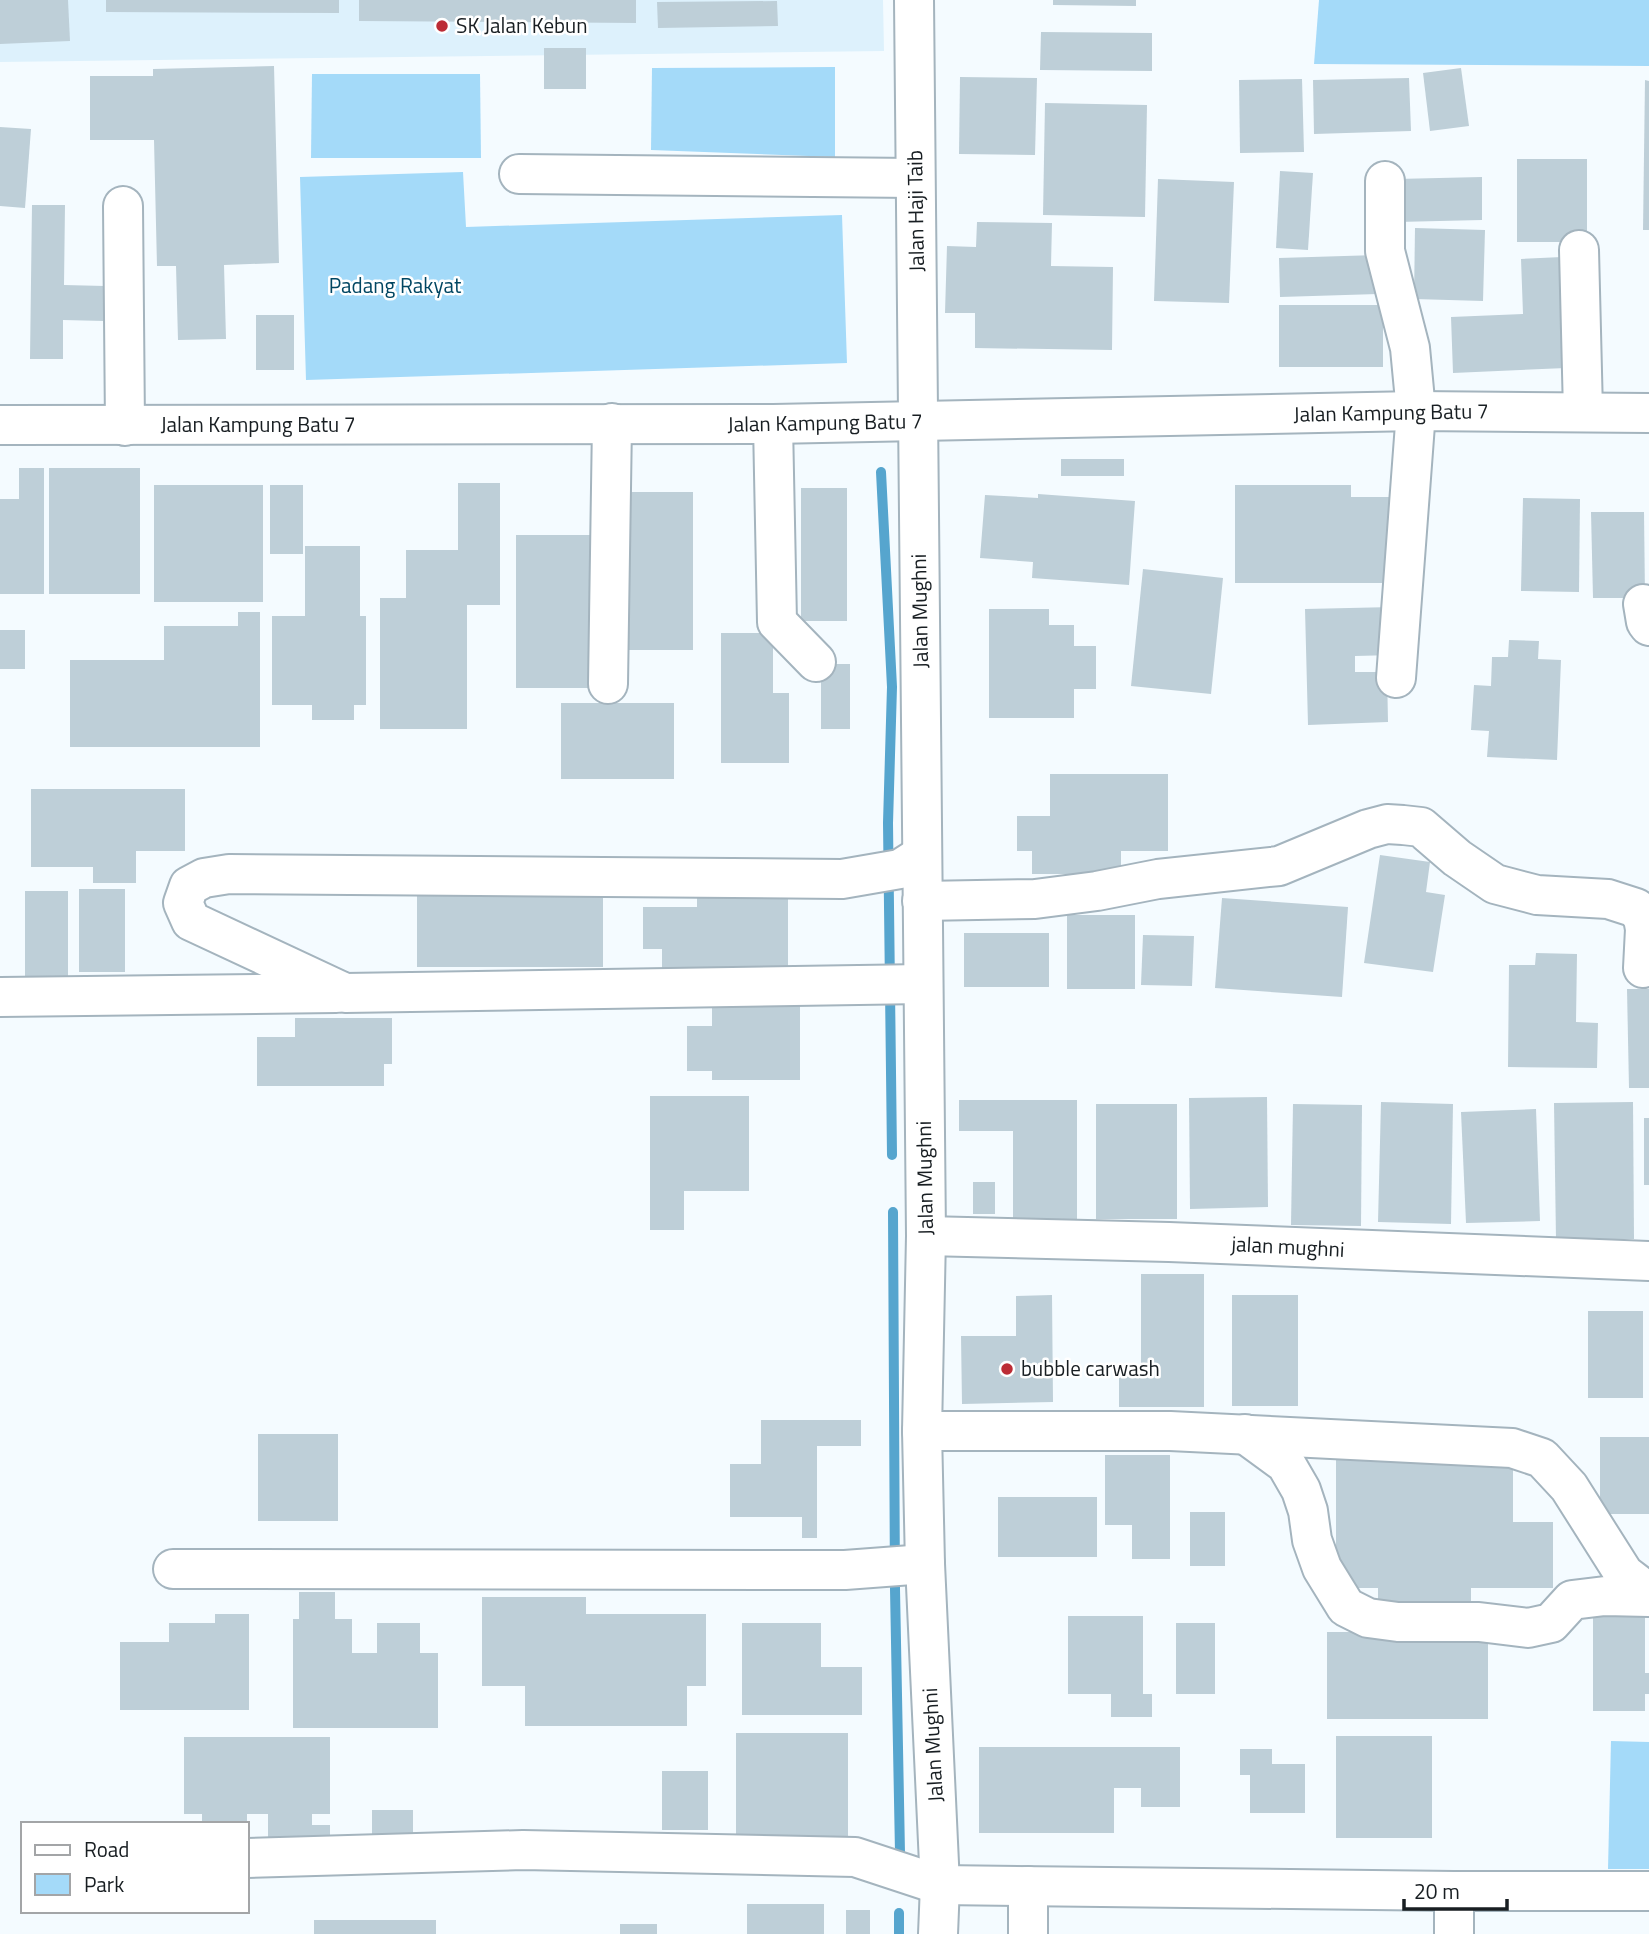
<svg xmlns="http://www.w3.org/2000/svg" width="1649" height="1934" font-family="'Titillium Web',sans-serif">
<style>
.built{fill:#ddf1fc}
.green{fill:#a4daf9}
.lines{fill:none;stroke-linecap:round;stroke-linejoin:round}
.stream{stroke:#56a5ce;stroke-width:10}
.building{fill:#becfd8}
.minor-casing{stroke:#a4b4be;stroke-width:42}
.minor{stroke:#fff;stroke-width:38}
.poi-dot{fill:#bc2c35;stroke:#fff;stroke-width:2.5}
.labels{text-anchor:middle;stroke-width:5;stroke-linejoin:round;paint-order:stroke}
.poi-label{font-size:21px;fill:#181e22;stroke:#fff;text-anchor:start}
.street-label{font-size:21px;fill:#181e22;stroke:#fff}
.park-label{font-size:21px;fill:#004662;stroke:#fff}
</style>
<rect width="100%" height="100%" fill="#f4fbff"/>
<!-- built -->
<path class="built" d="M 0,0 L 883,0 L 884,51 L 0,62 Z"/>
<!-- green -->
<g class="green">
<path d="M 1319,0 L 1649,0 L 1649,66 L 1314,64 Z"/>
<path d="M 835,67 L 835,157 L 651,150 L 652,68 Z"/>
<path d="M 312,74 L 480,74 L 481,158 L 311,158 Z"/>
<path d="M 463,172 L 466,227 L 842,215 L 847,363 L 306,380 L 300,177 Z"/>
<path d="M 1611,1741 L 1649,1742 L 1649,1869 L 1608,1869 Z"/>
</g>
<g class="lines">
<!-- stream -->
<g class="stream">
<path d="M 881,472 L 892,687 L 888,823 L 892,1155"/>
<path d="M 893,1212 L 895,1589 L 900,1853"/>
<path d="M 899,1913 L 899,1934"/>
</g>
</g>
<!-- building -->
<g class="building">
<path d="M 0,0 L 68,0 L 70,41 L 0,44 Z"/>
<path d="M 106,0 L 339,0 L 339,13 L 106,12 Z"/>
<path d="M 359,0 L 636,0 L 636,23 L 359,21 Z"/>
<path d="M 1053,0 L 1136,0 L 1136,6 L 1053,5 Z"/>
<path d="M 777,1 L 778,26 L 658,28 L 657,2 Z"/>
<path d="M 1041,32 L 1152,33 L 1152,71 L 1040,70 Z"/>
<rect x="544" y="48" width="42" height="41"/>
<path d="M 274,66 L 279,263 L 224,265 L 226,339 L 178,340 L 176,266 L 157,266 L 154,140 L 90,140 L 90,76 L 153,76 L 153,69 Z"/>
<path d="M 1461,68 L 1469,126 L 1430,131 L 1423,73 Z"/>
<path d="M 960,77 L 1037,78 L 1035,155 L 959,154 Z"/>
<path d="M 1409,78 L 1411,131 L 1314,134 L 1313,80 Z"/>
<path d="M 1302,79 L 1304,152 L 1240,153 L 1239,80 Z"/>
<path d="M 1645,80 L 1649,81 L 1649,230 L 1643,230 Z"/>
<path d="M 1045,103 L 1147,105 L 1145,217 L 1043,215 Z"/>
<path d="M 0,127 L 31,129 L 25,208 L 0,206 Z"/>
<rect x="1517" y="159" width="70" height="83"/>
<path d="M 1280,171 L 1313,173 L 1308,250 L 1276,248 Z"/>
<path d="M 1482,177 L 1482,220 L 1397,222 L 1396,179 Z"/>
<path d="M 1158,179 L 1234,182 L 1229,303 L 1154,301 Z"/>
<path d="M 32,205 L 65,205 L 64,285 L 105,286 L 105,321 L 63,320 L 63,359 L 30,359 Z"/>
<path d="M 977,222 L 1052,223 L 1051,266 L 1113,267 L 1112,350 L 975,348 L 975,313 L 945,313 L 947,246 L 976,247 Z"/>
<path d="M 1415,228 L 1485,230 L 1483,301 L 1414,299 Z"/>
<path d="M 1377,255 L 1378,294 L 1280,297 L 1279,258 Z"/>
<path d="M 1562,257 L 1566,368 L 1453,373 L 1451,317 L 1523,314 L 1521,259 Z"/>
<rect x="1279" y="305" width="104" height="62"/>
<rect x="256" y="315" width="38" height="55"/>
<rect x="1061" y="459" width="63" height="17"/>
<path d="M 19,468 L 44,468 L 44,594 L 0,594 L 0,499 L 19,499 Z"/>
<rect x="49" y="468" width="91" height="126"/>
<path d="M 458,483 L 500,483 L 500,605 L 467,605 L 467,729 L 380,729 L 380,598 L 406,598 L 406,550 L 458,550 Z"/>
<rect x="154" y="485" width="109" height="117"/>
<rect x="270" y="485" width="33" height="69"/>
<path d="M 1235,485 L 1351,485 L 1351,497 L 1403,497 L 1403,583 L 1235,583 Z"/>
<rect x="801" y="488" width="46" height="133"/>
<rect x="628" y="492" width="65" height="158"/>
<path d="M 1038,494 L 1135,501 L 1129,585 L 1032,578 L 1033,562 L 980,558 L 985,495 L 1038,498 Z"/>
<path d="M 1523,498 L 1580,499 L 1579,592 L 1521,591 Z"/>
<path d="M 1591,512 L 1644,512 L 1645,598 L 1593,598 Z"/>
<rect x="516" y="535" width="76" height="153"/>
<path d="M 305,546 L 360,546 L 360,616 L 366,616 L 366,705 L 354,705 L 354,720 L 312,720 L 312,705 L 272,705 L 272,616 L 305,616 Z"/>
<path d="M 1143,569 L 1223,578 L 1211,694 L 1131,686 Z"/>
<path d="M 1393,607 L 1394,655 L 1355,656 L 1355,672 L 1387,672 L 1388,722 L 1308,725 L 1305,609 Z"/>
<path d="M 989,609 L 1049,609 L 1049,625 L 1074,625 L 1074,646 L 1096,646 L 1096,689 L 1074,689 L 1074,718 L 989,718 Z"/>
<path d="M 238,612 L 260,612 L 260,747 L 70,747 L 70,660 L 164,660 L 164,626 L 238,626 Z"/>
<rect x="0" y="630" width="25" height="39"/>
<path d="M 721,633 L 773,633 L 773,693 L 789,693 L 789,763 L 721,763 Z"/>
<path d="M 1509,640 L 1539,641 L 1538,659 L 1561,660 L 1557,760 L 1487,757 L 1489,731 L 1471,730 L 1474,685 L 1491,686 L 1492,657 L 1508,657 Z"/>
<rect x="821" y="664" width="29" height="65"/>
<rect x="561" y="703" width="113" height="76"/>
<path d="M 1050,774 L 1168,774 L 1168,851 L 1121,851 L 1121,874 L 1032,874 L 1032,851 L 1017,851 L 1017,816 L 1050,816 Z"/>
<path d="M 31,789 L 185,789 L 185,851 L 136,851 L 136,883 L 93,883 L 93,867 L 31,867 Z"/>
<path d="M 1380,855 L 1430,862 L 1426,892 L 1445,895 L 1433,972 L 1364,963 Z"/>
<rect x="79" y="889" width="46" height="83"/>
<rect x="417" y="890" width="186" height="77"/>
<rect x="25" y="891" width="43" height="85"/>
<path d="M 697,893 L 788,893 L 788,969 L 662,969 L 662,949 L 643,949 L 643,907 L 697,907 Z"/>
<path d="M 1222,898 L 1348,907 L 1342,997 L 1215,988 Z"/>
<rect x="1067" y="915" width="68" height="74"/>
<rect x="964" y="933" width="85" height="54"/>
<path d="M 1143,935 L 1194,936 L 1192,986 L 1141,985 Z"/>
<path d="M 1536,953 L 1577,954 L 1576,1022 L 1598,1023 L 1597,1068 L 1508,1067 L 1509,965 L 1535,965 Z"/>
<path d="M 1627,989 L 1649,989 L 1649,1088 L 1629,1088 Z"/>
<path d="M 712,998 L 800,998 L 800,1080 L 712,1080 L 712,1071 L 687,1071 L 687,1026 L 712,1026 Z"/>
<path d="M 295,1018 L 392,1018 L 392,1064 L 384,1064 L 384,1086 L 257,1086 L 257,1037 L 295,1037 Z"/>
<path d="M 650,1096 L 749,1096 L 749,1191 L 684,1191 L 684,1230 L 650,1230 Z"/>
<path d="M 1267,1097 L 1268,1207 L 1190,1209 L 1189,1098 Z"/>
<path d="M 959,1100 L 1077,1100 L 1077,1223 L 1013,1223 L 1013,1131 L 959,1131 Z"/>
<path d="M 1381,1102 L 1453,1104 L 1451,1224 L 1378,1222 Z"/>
<path d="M 1633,1102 L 1634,1239 L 1556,1240 L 1554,1103 Z"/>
<rect x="1096" y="1104" width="81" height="115"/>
<path d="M 1293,1104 L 1362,1105 L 1361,1226 L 1291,1225 Z"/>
<path d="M 1536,1109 L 1540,1221 L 1466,1223 L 1461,1112 Z"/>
<rect x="1644" y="1118" width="5" height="67"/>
<rect x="973" y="1182" width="22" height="32"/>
<path d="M 1141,1274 L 1204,1274 L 1204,1407 L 1119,1407 L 1119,1366 L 1141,1366 Z"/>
<path d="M 1052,1295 L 1053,1402 L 962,1404 L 961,1336 L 1016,1336 L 1016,1296 Z"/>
<rect x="1232" y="1295" width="66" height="111"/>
<rect x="1588" y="1311" width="55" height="87"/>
<path d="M 761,1420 L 861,1420 L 861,1446 L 817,1446 L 817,1538 L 802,1538 L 802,1517 L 730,1517 L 730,1464 L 761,1464 Z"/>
<rect x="258" y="1434" width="80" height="87"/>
<rect x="1600" y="1437" width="49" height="77"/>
<path d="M 1105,1455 L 1170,1455 L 1170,1559 L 1132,1559 L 1132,1525 L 1105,1525 Z"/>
<path d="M 1336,1460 L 1513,1460 L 1513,1522 L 1553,1522 L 1553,1588 L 1471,1588 L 1471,1612 L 1378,1612 L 1378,1588 L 1336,1588 Z"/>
<rect x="998" y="1497" width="99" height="60"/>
<rect x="1190" y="1512" width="35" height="54"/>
<path d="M 299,1592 L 335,1592 L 335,1619 L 352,1619 L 352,1653 L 377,1653 L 377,1623 L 420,1623 L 420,1653 L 438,1653 L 438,1728 L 293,1728 L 293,1619 L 299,1619 Z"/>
<path d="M 482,1597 L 586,1597 L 586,1614 L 706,1614 L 706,1686 L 687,1686 L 687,1726 L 525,1726 L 525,1686 L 482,1686 Z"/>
<path d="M 215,1614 L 249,1614 L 249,1710 L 120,1710 L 120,1642 L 169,1642 L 169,1623 L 215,1623 Z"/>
<path d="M 1593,1614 L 1645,1614 L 1645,1673 L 1649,1673 L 1649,1694 L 1645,1694 L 1645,1711 L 1593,1711 Z"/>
<path d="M 1068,1616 L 1143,1616 L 1143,1694 L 1152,1694 L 1152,1717 L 1111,1717 L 1111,1694 L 1068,1694 Z"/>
<path d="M 742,1623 L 821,1623 L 821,1667 L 862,1667 L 862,1715 L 742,1715 Z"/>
<rect x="1176" y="1623" width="39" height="71"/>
<rect x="1327" y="1632" width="161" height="87"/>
<rect x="736" y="1733" width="112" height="115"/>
<rect x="1336" y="1736" width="96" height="102"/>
<path d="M 184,1737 L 330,1737 L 330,1814 L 312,1814 L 312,1825 L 330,1825 L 330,1850 L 268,1842 L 268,1814 L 247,1814 L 247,1824 L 202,1824 L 202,1814 L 184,1814 Z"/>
<path d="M 979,1747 L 1180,1747 L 1180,1807 L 1141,1807 L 1141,1788 L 1114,1788 L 1114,1833 L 979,1833 Z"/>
<path d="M 1240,1749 L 1272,1749 L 1272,1764 L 1305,1764 L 1305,1813 L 1250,1813 L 1250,1775 L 1240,1775 Z"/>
<rect x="662" y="1771" width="46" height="59"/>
<rect x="372" y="1810" width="41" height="40"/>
<rect x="747" y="1904" width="77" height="30"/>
<rect x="846" y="1910" width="24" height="24"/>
<rect x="314" y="1920" width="122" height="14"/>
<rect x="620" y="1924" width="37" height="10"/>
</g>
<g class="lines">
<defs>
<g id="minor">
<path d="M 914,0 L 926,1236 L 922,1431 L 925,1564 L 940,1885 L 938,1934"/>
<path d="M 519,174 L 915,178"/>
<path d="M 1385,181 L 1385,251 L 1410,348 L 1416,411 L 1396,678"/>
<path d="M 123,206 L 125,426"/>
<path d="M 1579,250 L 1583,412"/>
<path d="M 773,424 L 777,622 L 816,662"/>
<path d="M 0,425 L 773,424 L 1416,411 L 1649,413"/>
<path d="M 1643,604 L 1646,622 L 1649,626"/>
<path d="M 608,684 L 612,423"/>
<path d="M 922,855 L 900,869 L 842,879 L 229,874 L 204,878 L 189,886 L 183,903 L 191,921 L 345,993 L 923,984"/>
<path d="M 922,901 L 1035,899 L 1097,891 L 1158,879 L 1279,866 L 1368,829 L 1387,824 L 1403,825 L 1421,827 L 1457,858 L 1495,884 L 1537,895 L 1608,899 L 1636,908 L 1643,918 L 1645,929 L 1643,968"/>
<path d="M 0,997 L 336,993"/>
<path d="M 926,1236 L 1169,1242 L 1649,1261"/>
<path d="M 922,1431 L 1170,1431 L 1512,1448 L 1542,1458 L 1569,1487 L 1624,1574 L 1649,1593"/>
<path d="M 1245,1434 L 1286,1464 L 1301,1490 L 1308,1511 L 1312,1540 L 1322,1568 L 1346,1607 L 1368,1618 L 1398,1622 L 1479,1622 L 1528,1628 L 1551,1623 L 1572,1600 L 1605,1596 L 1649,1597"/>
<path d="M 173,1569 L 845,1570 L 925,1564"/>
<path d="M 247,1858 L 523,1850 L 855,1857 L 940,1885 L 1454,1891 L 1649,1891"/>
<path d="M 1028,1886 L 1028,1934"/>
<path d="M 1454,1934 L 1454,1891"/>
</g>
</defs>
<!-- minor casing -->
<use href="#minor" class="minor-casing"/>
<!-- minor -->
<use href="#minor" class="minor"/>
</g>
<!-- markers -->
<g class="poi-dot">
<circle cx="442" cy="26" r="7"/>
<circle cx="1007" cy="1369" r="7"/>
</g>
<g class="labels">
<!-- poi labels -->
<g class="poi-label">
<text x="456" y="33">SK Jalan Kebun</text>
<text x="1021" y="1376">bubble carwash</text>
</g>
<!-- street labels -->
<g class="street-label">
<text transform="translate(916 211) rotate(-91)" y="7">Jalan Haji Taib</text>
<text transform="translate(1391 413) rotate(-1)" y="7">Jalan Kampung Batu 7</text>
<text transform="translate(825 423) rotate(-1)" y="7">Jalan Kampung Batu 7</text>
<text x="258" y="432">Jalan Kampung Batu 7</text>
<text transform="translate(920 611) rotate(-91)" y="7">Jalan Mughni</text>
<text transform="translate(925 1178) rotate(-91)" y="7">Jalan Mughni</text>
<text transform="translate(1288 1247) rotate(3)" y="7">jalan mughni</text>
<text transform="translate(933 1745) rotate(-93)" y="7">Jalan Mughni</text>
</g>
<!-- park labels -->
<g class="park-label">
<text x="395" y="293">Padang Rakyat</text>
</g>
</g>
<!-- legend -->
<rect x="21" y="1822" width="228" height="91" fill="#ffffff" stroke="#a3a5a7" stroke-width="2"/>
<rect x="35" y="1845" width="35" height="10" fill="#ffffff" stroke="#a3a5a7" stroke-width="2"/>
<text x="84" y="1857" font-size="21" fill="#181e22">Road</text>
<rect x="35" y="1874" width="35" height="21" fill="#a4daf9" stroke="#a3a5a7" stroke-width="2"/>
<text x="84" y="1892" font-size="21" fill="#181e22">Park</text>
<!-- scale -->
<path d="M1404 1899v10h103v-10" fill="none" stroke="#181e22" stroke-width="3.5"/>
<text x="1414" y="1899" font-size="21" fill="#181e22" stroke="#ffffff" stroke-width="5" paint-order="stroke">20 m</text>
</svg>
